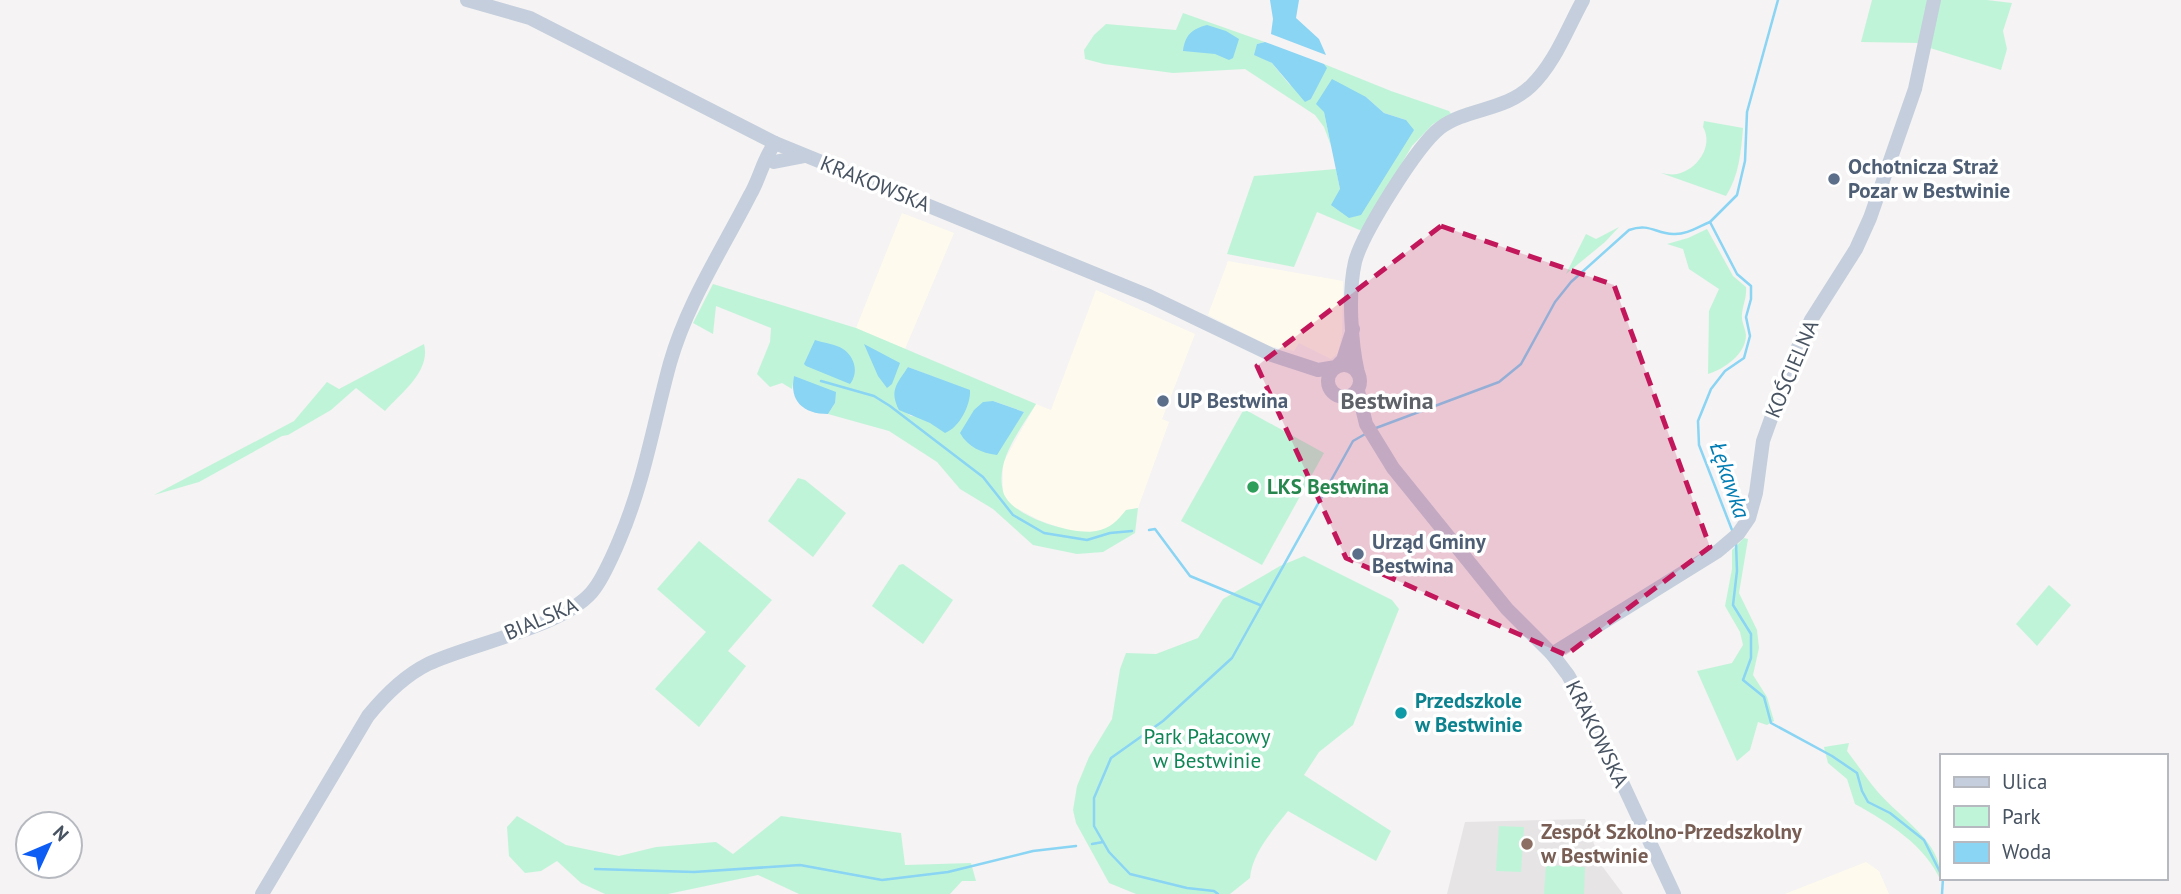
<svg xmlns="http://www.w3.org/2000/svg" width="2181" height="894" font-family="'PT Sans',sans-serif">
<style>
.commercial{fill:#fefbee}
.education{fill:#e6e4e5}
.green{fill:#c0f4d9;fill-rule:evenodd}
.water{fill:#8ad4f4}
.lines{fill:none;stroke-linecap:round;stroke-linejoin:round}
.stream{stroke:#8ad4f4;stroke-width:2.5}
.secondary{stroke:#c4cedc;stroke-width:14}
.marked{fill:#c2185b;fill-opacity:0.2;stroke:#c2185b;stroke-width:5;stroke-dasharray:14 9;stroke-linejoin:round}
.service-dot{fill:#5c6f8a;stroke:#fff;stroke-width:2.5}
.leisure-dot{fill:#2e9e5b;stroke:#fff;stroke-width:2.5}
.culture-dot{fill:#0f9aa8;stroke:#fff;stroke-width:2.5}
.education-dot{fill:#8d6e63;stroke:#fff;stroke-width:2.5}
.labels{text-anchor:middle;stroke-width:7;stroke-linejoin:round;paint-order:stroke}
.service-label{font-size:21px;font-weight:bold;fill:#4e5e75;stroke:#fff;text-anchor:start}
.street-label{font-size:21px;fill:#485362;stroke:#fff}
.leisure-label{font-size:21px;font-weight:bold;fill:#27864d;stroke:#fff;text-anchor:start}
.culture-label{font-size:21px;font-weight:bold;fill:#0d838f;stroke:#fff;text-anchor:start}
.park-label{font-size:21px;fill:#108656;stroke:#fff}
.education-label{font-size:21px;font-weight:bold;fill:#785e54;stroke:#fff;text-anchor:start}
.water-label{font-size:23px;font-style:italic;fill:#027db4;stroke:#fff}
.quarter-label{font-size:24px;font-weight:bold;fill:#5e6268;stroke:#fff}
</style>
<rect width="100%" height="100%" fill="#f5f3f3"/>
<!-- commercial -->
<g class="commercial">
<path d="M 902,213 L 954,233 L 905,349 L 856,328 Z"/>
<path d="M 1228,261 L 1343,281 L 1342,334 L 1338,353 L 1331,359 L 1299,343 L 1294,351 L 1269,346 L 1208,315 Z"/>
<path d="M 1096,290 L 1195,334 L 1162,419 L 1169,422 L 1138,508 L 1126,510 L 1113,526 L 1096,532 L 1076,533 L 1039,520 L 1011,505 L 1003,493 L 1003,463 L 1036,404 L 1051,410 Z"/>
<path d="M 1866,862 L 1879,871 L 1889,894 L 1785,894 Z"/>
</g>
<!-- education -->
<path class="education" d="M 1585,819 L 1602,866 L 1623,894 L 1447,894 L 1465,822 Z"/>
<!-- green -->
<g class="green">
<path d="M 1872,0 L 1930,0 L 1921,43 L 1861,42 Z"/>
<path d="M 1940,0 L 1987,0 L 2012,3 L 2003,31 L 2007,49 L 2001,70 L 1930,48 Z"/>
<path d="M 1183,13 L 1265,42 L 1257,44 L 1263,58 L 1272,63 L 1289,84 L 1311,99 L 1326,68 L 1324,64 L 1391,91 L 1449,111 L 1451,114 L 1433,124 L 1412,146 L 1362,231 L 1317,212 L 1294,267 L 1227,254 L 1254,176 L 1336,169 L 1340,189 L 1406,120 L 1384,113 L 1366,97 L 1324,112 L 1331,146 L 1324,127 L 1315,115 L 1245,69 L 1173,73 L 1104,64 L 1085,59 L 1084,50 L 1094,35 L 1106,24 L 1176,30 Z"/>
<path d="M 1704,121 L 1743,128 C 1741,152 1739,176 1726,196 L 1661,173 C 1666,174 1672,175 1677,174 C 1697,170 1714,146 1703,127 Z"/>
<path d="M 1619,227 L 1605,242 L 1566,274 L 1586,234 L 1596,239 Z"/>
<path d="M 1707,229 L 1733,276 L 1746,287 C 1747,297 1743,304 1742,314 C 1741,322 1746,329 1746,336 C 1745,355 1724,369 1708,374 L 1709,311 L 1719,289 L 1689,269 L 1683,249 L 1667,244 L 1688,238 Z"/>
<path d="M 713,284 L 856,328 L 1036,404 C 1021,429 995,460 1003,491 C 1008,516 1074,536 1096,531 C 1111,528 1117,521 1126,510 L 1138,508 L 1135,533 L 1103,552 L 1077,554 L 1033,545 L 993,509 L 960,489 L 937,462 L 889,431 L 828,414 L 835,403 L 794,376 L 792,389 L 782,383 L 770,387 L 757,374 L 770,342 L 771,328 L 716,306 L 713,334 L 693,323 ZM 908,367 L 970,391 L 966,409 L 959,420 L 911,416 L 904,411 ZM 993,401 L 1024,412 L 1006,439 Z"/>
<path d="M 424,344 C 431,371 402,392 385,411 L 356,388 L 331,410 L 288,435 L 282,436 L 199,482 L 154,495 L 294,421 L 327,382 L 339,389 Z"/>
<path d="M 1244,409 L 1324,453 L 1262,565 L 1181,521 Z"/>
<path d="M 798,478 L 805,480 L 846,513 L 813,557 L 768,521 Z"/>
<path d="M 1744,538 L 1748,539 L 1739,593 L 1757,630 L 1759,648 L 1753,675 L 1767,697 L 1774,721 L 1767,725 L 1758,722 L 1750,750 L 1737,761 L 1697,671 L 1732,663 L 1743,645 L 1740,632 L 1725,606 L 1732,569 L 1732,550 Z"/>
<path d="M 699,541 L 772,600 L 728,651 L 746,666 L 699,727 L 655,689 L 706,632 L 657,589 Z"/>
<path d="M 1304,556 L 1392,600 L 1399,609 L 1353,725 L 1319,752 L 1304,775 L 1391,831 L 1376,861 L 1288,811 C 1273,830 1252,853 1250,878 L 1230,894 L 1136,894 L 1109,883 L 1076,823 L 1073,810 L 1077,786 L 1089,757 L 1112,719 L 1120,669 L 1126,653 L 1156,654 L 1198,638 L 1223,599 L 1280,566 Z"/>
<path d="M 903,564 L 953,600 L 923,644 L 872,606 L 899,565 Z"/>
<path d="M 2049,585 L 2071,605 L 2037,646 L 2016,624 Z"/>
<path d="M 1849,743 L 1847,751 C 1857,764 1867,779 1877,791 C 1900,818 1941,841 1941,878 L 1949,880 L 1941,881 C 1925,845 1889,823 1855,804 L 1847,779 L 1828,763 L 1824,747 Z"/>
<path d="M 517,816 L 566,845 L 619,856 L 656,847 L 716,842 L 733,854 L 781,816 L 901,833 L 905,865 L 971,863 L 976,881 L 962,881 L 950,894 L 799,894 L 758,875 L 668,894 L 605,894 L 581,883 L 557,861 L 541,871 L 525,873 L 509,856 L 507,827 Z"/>
<path d="M 1499,826 L 1524,827 L 1521,872 L 1496,871 Z"/>
<path d="M 1546,865 L 1585,867 L 1584,894 L 1544,894 Z"/>
</g>
<!-- water -->
<g class="water">
<path d="M 1270,0 L 1299,0 L 1296,18 L 1319,39 L 1326,55 L 1271,34 L 1273,19 Z"/>
<path d="M 1207,25 L 1226,31 L 1239,39 L 1233,58 L 1229,60 L 1215,54 L 1183,51 C 1185,35 1192,29 1207,25 Z"/>
<path d="M 1265,42 L 1324,64 L 1327,68 L 1311,99 L 1305,102 L 1272,63 L 1254,55 L 1257,44 Z"/>
<path d="M 1332,79 L 1366,97 L 1384,113 L 1406,120 L 1414,130 L 1361,215 L 1349,218 L 1331,205 L 1340,189 L 1324,112 L 1316,104 Z"/>
<path d="M 815,340 C 823,343 836,344 843,349 C 855,357 859,373 850,384 L 806,366 L 804,364 Z"/>
<path d="M 864,344 L 900,363 L 892,384 L 887,388 L 878,376 Z"/>
<path d="M 908,367 L 970,390 C 971,405 959,428 945,433 L 930,423 L 899,410 C 889,390 897,384 908,367 Z"/>
<path d="M 794,376 L 836,392 L 835,403 L 828,414 C 803,414 789,401 794,376 Z"/>
<path d="M 993,401 L 1024,412 L 997,455 C 981,453 968,447 960,433 L 974,410 L 983,402 Z"/>
</g>
<g class="lines">
<!-- stream -->
<g class="stream">
<path d="M 821,381 L 874,396 L 890,406 L 983,477 L 1013,515 L 1044,533 L 1087,540 L 1110,533 L 1132,531"/>
<path d="M 1376,428 L 1499,382 L 1521,364 L 1555,302 L 1571,282 L 1629,230 C 1649,223 1655,233 1673,234 C 1686,235 1698,227 1710,222"/>
<path d="M 1149,530 L 1155,529 L 1190,576 L 1260,605"/>
<path d="M 1732,530 L 1699,445 L 1698,421 L 1711,389 L 1725,371 L 1744,358 L 1750,336 L 1746,317 L 1751,299 L 1751,286 L 1737,274 L 1710,222 L 1737,195 L 1745,161 L 1747,112 L 1778,0"/>
<path d="M 1736,543 L 1737,571 L 1733,605 L 1751,634 L 1751,658 L 1743,680 L 1764,697 L 1771,723 L 1832,756 L 1857,773 L 1862,791 L 1868,802 L 1890,813 L 1924,840 L 1941,874"/>
<path d="M 1092,844 L 1103,842"/>
<path d="M 595,869 L 694,872 L 800,865 L 882,880 L 948,872 L 1033,851 L 1076,846"/>
<path d="M 1218,894 L 1214,891 L 1187,888 L 1130,874 L 1109,852 L 1094,826 L 1094,798 L 1111,758 L 1163,721 L 1232,658 L 1353,441 L 1367,433"/>
<path d="M 1942,894 L 1943,878"/>
</g>
<!-- secondary -->
<g class="secondary">
<path d="M 467,0 L 530,18 L 775,143 L 1149,296 L 1272,355 L 1318,370 L 1336,367 L 1343,360 L 1353,329"/>
<path d="M 774,162 L 805,156"/>
<circle cx="1344" cy="381" r="16"/>
<path d="M 1358,373 C 1351,343 1348,292 1355,262 C 1362,234 1417,146 1440,128 C 1467,108 1505,111 1531,86 C 1555,63 1567,29 1583,0"/>
<path d="M 1358,391 L 1366,424 L 1393,468 L 1507,609 L 1552,654 L 1568,675 L 1592,718 L 1674,894"/>
<path d="M 1552,654 L 1718,551 L 1738,534 L 1749,518 L 1756,493 L 1763,441 L 1792,360 L 1811,320 L 1856,249 L 1870,218 L 1915,89 L 1934,0"/>
<path d="M 262,894 L 368,716 C 385,695 404,676 428,664 C 472,643 569,626 595,588 C 605,574 612,557 619,541 C 645,480 653,425 670,363 C 687,303 722,250 750,195 C 760,178 763,159 775,143"/>
</g>
</g>
<!-- marked area -->
<path class="marked" d="M 1441,226 L 1614,285 L 1710,547 L 1566,655 L 1346,558 L 1257,366 Z"/>
<!-- markers -->
<g class="service-dot">
<circle cx="1834" cy="179" r="7"/>
<circle cx="1163" cy="401" r="7"/>
<circle cx="1358" cy="554" r="7"/>
</g>
<circle class="leisure-dot" cx="1253" cy="487" r="7"/>
<circle class="culture-dot" cx="1401" cy="713" r="7"/>
<circle class="education-dot" cx="1527" cy="844" r="7"/>
<g class="labels">
<!-- service labels -->
<g class="service-label">
<text x="1848" y="174">Ochotnicza Straż<tspan x="1848" dy="24">Pozar w Bestwinie</tspan></text>
<text x="1177" y="408">UP Bestwina</text>
<text x="1372" y="549">Urząd Gminy<tspan x="1372" dy="24">Bestwina</tspan></text>
</g>
<!-- street labels -->
<g class="street-label">
<text transform="translate(875 184) rotate(22)" y="7">KRAKOWSKA</text>
<text transform="translate(1792 369) rotate(-67)" y="7">KOŚCIELNA</text>
<text transform="translate(541 619) rotate(-23)" y="7">BIALSKA</text>
<text transform="translate(1597 734) rotate(64)" y="7">KRAKOWSKA</text>
</g>
<!-- leisure labels -->
<g class="leisure-label">
<text x="1267" y="494">LKS Bestwina</text>
</g>
<!-- culture labels -->
<g class="culture-label">
<text x="1415" y="708">Przedszkole<tspan x="1415" dy="24">w Bestwinie</tspan></text>
</g>
<!-- park labels -->
<g class="park-label">
<text x="1207" y="744">Park Pałacowy<tspan x="1207" dy="24">w Bestwinie</tspan></text>
</g>
<!-- education labels -->
<g class="education-label">
<text x="1541" y="839">Zespół Szkolno-Przedszkolny<tspan x="1541" dy="24">w Bestwinie</tspan></text>
</g>
<!-- water labels -->
<g class="water-label">
<text transform="translate(1730 480) rotate(71)" y="8">Łękawka</text>
</g>
<!-- quarter labels -->
<g class="quarter-label">
<text x="1387" y="409">Bestwina</text>
</g>
</g>
<!-- legend -->
<rect x="1940" y="754" width="228" height="126" fill="#ffffff" stroke="#b6bac0" stroke-width="2"/>
<rect x="1954" y="777" width="35" height="10" fill="#c4cedc" stroke="#b6bac0" stroke-width="2"/>
<text x="2002" y="789" font-size="21" fill="#485362">Ulica</text>
<rect x="1954" y="806" width="35" height="21" fill="#c0f4d9" stroke="#b6bac0" stroke-width="2"/>
<text x="2002" y="824" font-size="21" fill="#485362">Park</text>
<rect x="1954" y="842" width="35" height="21" fill="#8ad4f4" stroke="#b6bac0" stroke-width="2"/>
<text x="2002" y="859" font-size="21" fill="#485362">Woda</text>
<!-- north arrow -->
<g transform="translate(49 845) rotate(46)"><circle r="33" fill="#ffffff" stroke="#b6bac0" stroke-width="2"/>
<path d="M0-5L12 26L0 18L-12 26Z" fill="#0d5cf4"/>
<text y="-10" font-size="19" font-weight="bold" text-anchor="middle" fill="#485362">N</text>
</g>
</svg>
